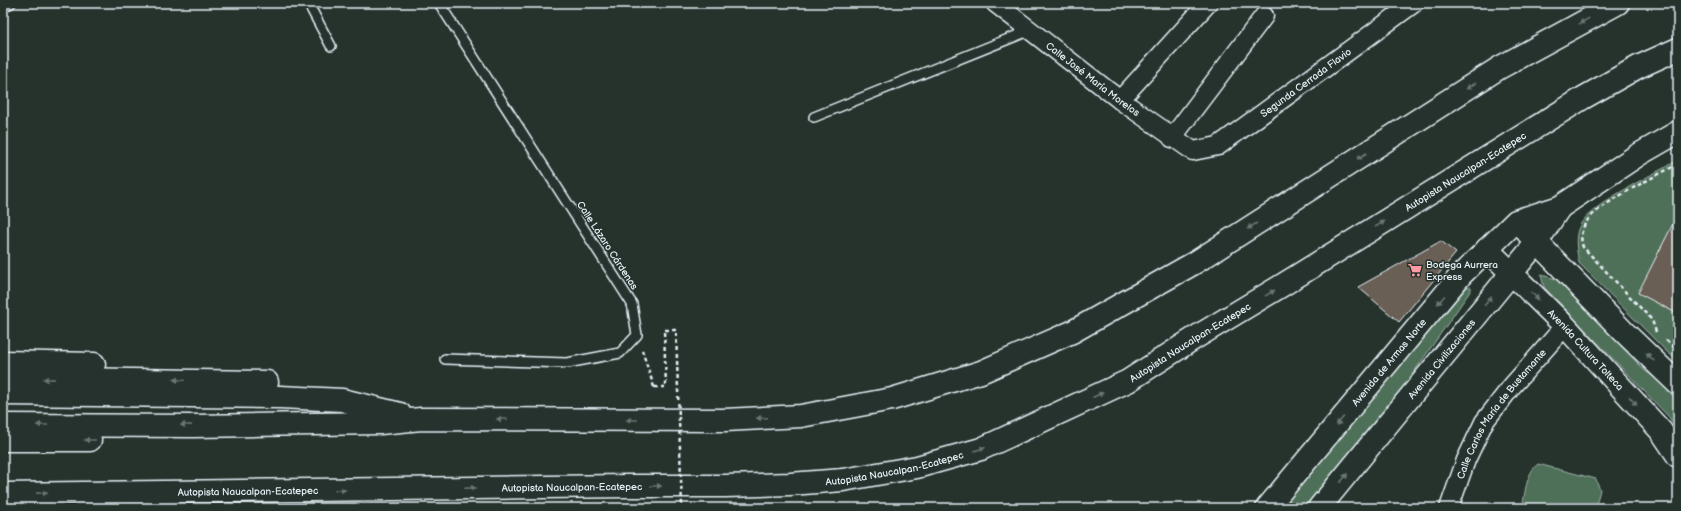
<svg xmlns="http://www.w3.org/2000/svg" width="1681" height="511" font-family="'Balsamiq Sans',sans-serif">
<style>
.green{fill:#4f6f59;stroke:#9cb0a8}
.building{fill:#6a5f55;stroke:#e8f1f8}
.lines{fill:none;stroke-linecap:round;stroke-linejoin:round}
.lane-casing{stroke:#e8f1f8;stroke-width:12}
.street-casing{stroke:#e8f1f8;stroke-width:21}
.secondary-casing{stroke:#e8f1f8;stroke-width:25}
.highway-casing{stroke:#e8f1f8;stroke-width:25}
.path{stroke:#e8f1f8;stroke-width:2.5;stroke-dasharray:4 3;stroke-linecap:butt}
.lane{stroke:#26332d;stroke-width:9}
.street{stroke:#26332d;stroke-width:18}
.secondary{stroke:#26332d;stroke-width:22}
.highway{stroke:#26332d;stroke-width:22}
.path-bridge{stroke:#e8f1f8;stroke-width:2.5;stroke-dasharray:4 3;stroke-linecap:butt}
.oneway{fill:#6a7674}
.labels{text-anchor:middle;stroke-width:3;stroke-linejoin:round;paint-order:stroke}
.street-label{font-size:10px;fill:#e8f1f8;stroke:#26332d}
.poi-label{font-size:10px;fill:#e8f1f8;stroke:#26332d;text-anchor:start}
</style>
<rect width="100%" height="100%" fill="#26332d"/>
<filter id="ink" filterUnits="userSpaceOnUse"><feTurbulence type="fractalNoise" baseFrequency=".025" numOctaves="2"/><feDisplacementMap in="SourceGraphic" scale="8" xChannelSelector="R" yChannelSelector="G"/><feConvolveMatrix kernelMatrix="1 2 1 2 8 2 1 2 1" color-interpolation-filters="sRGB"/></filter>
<g filter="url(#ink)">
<!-- green -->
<g class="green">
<path d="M 1678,160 L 1678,361 L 1666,351 L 1579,263 C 1577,252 1574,238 1579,227 C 1589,204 1655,174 1678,160 Z"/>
<path d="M 1541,275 L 1556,279 L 1644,370 L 1678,395 L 1678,433 L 1669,417 L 1544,287 Z"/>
<path d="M 1467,287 L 1471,287 L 1471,290 L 1407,382 L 1304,508 L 1281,508 Z"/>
<path d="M 1538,464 L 1596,479 L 1600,490 L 1595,508 L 1522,508 C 1525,495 1526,472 1538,464 Z"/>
</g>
<!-- building -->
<g class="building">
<path d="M 1678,214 L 1678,314 L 1638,293 Z"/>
<path d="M 1441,241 L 1456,253 L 1399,322 L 1358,287 Z"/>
</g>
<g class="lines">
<defs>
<g id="lane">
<path d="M 308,3 L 331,46"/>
<path d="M 439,3 L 632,304 L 637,335 L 620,353 L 567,363 L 445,359"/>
<path d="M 3,8 L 11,3"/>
<path d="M 814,117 L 1031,30"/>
</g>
<g id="street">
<path id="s1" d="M 995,3 L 1120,100 L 1193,151 L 1218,146 L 1414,3"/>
<path d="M 1120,100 L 1208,3"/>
<path d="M 1172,138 L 1264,16"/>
<path id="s2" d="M 1449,508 L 1466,460 L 1484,422 L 1512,386 L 1565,326"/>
</g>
<g id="secondary">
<path d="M 1527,232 L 1624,332 L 1678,384"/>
<path id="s3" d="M 1487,249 L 1565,326 L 1661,431 L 1678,456"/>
<path id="s4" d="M 1267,508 L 1461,275 L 1516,221 L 1560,207 L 1638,155 L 1678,132"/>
<path id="s5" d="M 1319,508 L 1537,242 L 1560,207"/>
</g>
<g id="highway">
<path d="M 3,362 L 94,364"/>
<path d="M 3,378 L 267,382"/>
<path d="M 3,394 L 280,397 L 342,400 L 400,414"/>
<path d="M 3,425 L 193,426 L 380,423 L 421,419 L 725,420 L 801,416 L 892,399 L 981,372 L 1072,332 L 1196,262 L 1499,68 L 1618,3"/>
<path d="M 3,440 L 90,440"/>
<path id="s6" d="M 3,494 L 628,486 L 725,486 L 790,484 L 843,480 L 917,467 L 981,449 L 1128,381 L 1193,339 L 1281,286 L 1583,98 L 1638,67 L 1678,49"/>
</g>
</defs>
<!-- lane casing -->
<use href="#lane" class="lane-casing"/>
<!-- street casing -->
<use href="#street" class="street-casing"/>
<!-- secondary casing -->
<use href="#secondary" class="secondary-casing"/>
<!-- highway casing -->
<use href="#highway" class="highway-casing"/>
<!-- path -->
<g class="path">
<path d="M 1656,332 L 1652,320 L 1583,247 C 1580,238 1581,229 1587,221 C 1598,204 1658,175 1678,164"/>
<path d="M 1666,340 L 1678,350"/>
<path d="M 642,350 L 654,387"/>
</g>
<!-- lane -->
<use href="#lane" class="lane"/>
<!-- street -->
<use href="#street" class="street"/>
<!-- secondary -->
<use href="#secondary" class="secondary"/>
<!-- highway -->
<use href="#highway" class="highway"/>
<!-- path-bridge -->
<path class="path-bridge" d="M 654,387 L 666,387 L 664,330 L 676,330 L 682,508"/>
</g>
<!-- one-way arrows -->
<defs><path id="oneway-solid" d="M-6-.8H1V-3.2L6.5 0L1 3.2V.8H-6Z"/></defs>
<g class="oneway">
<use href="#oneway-solid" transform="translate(1584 21) rotate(151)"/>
<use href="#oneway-solid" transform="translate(1471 86) rotate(147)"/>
<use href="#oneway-solid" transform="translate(1362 156) rotate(147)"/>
<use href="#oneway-solid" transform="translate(1380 224) rotate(-32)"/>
<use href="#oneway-solid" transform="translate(1252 226) rotate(148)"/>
<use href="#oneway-solid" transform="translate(1270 293) rotate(-31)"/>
<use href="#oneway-solid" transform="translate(1535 296) rotate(45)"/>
<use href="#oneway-solid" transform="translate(1441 300) rotate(130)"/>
<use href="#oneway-solid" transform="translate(1488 301) rotate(-51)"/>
<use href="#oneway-solid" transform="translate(1650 357) rotate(-136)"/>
<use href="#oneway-solid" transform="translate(49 379) rotate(-179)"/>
<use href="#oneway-solid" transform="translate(179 380) rotate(-178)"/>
<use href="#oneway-solid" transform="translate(1098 395) rotate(-24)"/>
<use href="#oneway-solid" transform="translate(1633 401) rotate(48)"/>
<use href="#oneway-solid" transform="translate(762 418) rotate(177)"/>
<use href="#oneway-solid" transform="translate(502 419) rotate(-180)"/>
<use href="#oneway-solid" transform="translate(632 420) rotate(-180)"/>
<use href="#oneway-solid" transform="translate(1340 421) rotate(130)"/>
<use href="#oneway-solid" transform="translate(42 425) rotate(-180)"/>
<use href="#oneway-solid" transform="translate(186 425) rotate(-179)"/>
<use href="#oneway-solid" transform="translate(90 440) rotate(180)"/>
<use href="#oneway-solid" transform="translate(980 449) rotate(-19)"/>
<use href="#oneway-solid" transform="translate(1344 478) rotate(-51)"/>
<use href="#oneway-solid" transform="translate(656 486)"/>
<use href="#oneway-solid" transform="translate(470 488) rotate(-1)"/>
<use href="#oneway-solid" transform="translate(340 490) rotate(-1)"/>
<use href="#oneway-solid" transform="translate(42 493) rotate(-1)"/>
</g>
</g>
<!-- icons -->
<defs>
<symbol id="supermarket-bare" viewBox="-9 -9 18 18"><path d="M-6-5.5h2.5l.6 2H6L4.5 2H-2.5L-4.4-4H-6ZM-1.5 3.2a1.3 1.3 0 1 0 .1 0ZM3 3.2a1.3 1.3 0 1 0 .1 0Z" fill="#ff9aa2" stroke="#26332d" stroke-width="2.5" paint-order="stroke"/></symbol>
</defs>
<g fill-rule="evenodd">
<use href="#supermarket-bare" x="1405" y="260" width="20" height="20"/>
</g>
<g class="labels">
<!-- street labels -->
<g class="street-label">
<text dy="4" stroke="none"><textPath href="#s1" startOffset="124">Calle José María Morelos</textPath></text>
<text dy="4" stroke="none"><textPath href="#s1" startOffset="381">Segunda Cerrada Flavio</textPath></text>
<text dy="4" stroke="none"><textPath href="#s6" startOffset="1541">Autopista Naucalpan-Ecatepec</textPath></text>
<text transform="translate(608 245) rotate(57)" y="4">Calle Lázaro Cárdenas</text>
<text dy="4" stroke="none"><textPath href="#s6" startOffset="1217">Autopista Naucalpan-Ecatepec</textPath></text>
<text dy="4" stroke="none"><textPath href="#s3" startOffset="141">Avenida Cultura Tolteca</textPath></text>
<text dy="4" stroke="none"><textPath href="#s5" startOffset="193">Avenida Civilizaciones</textPath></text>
<text dy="4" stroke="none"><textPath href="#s4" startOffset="190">Avenida de Armas Norte</textPath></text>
<text dy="4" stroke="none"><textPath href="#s2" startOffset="109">Calle Carlos María de Bustamante</textPath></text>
<text dy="4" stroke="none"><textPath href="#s6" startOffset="893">Autopista Naucalpan-Ecatepec</textPath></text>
<text dy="4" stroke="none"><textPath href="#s6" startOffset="569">Autopista Naucalpan-Ecatepec</textPath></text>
<text dy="4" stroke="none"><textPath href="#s6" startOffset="245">Autopista Naucalpan-Ecatepec</textPath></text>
</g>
<!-- poi labels -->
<g class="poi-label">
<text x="1426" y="268">Bodega Aurrera<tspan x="1426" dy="12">Express</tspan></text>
</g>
</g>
<!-- margin -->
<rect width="1681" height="511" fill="none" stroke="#26332d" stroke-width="16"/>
<rect x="8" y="8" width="1665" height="495" fill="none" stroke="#e8f1f8" stroke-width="1.5" filter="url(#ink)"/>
</svg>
